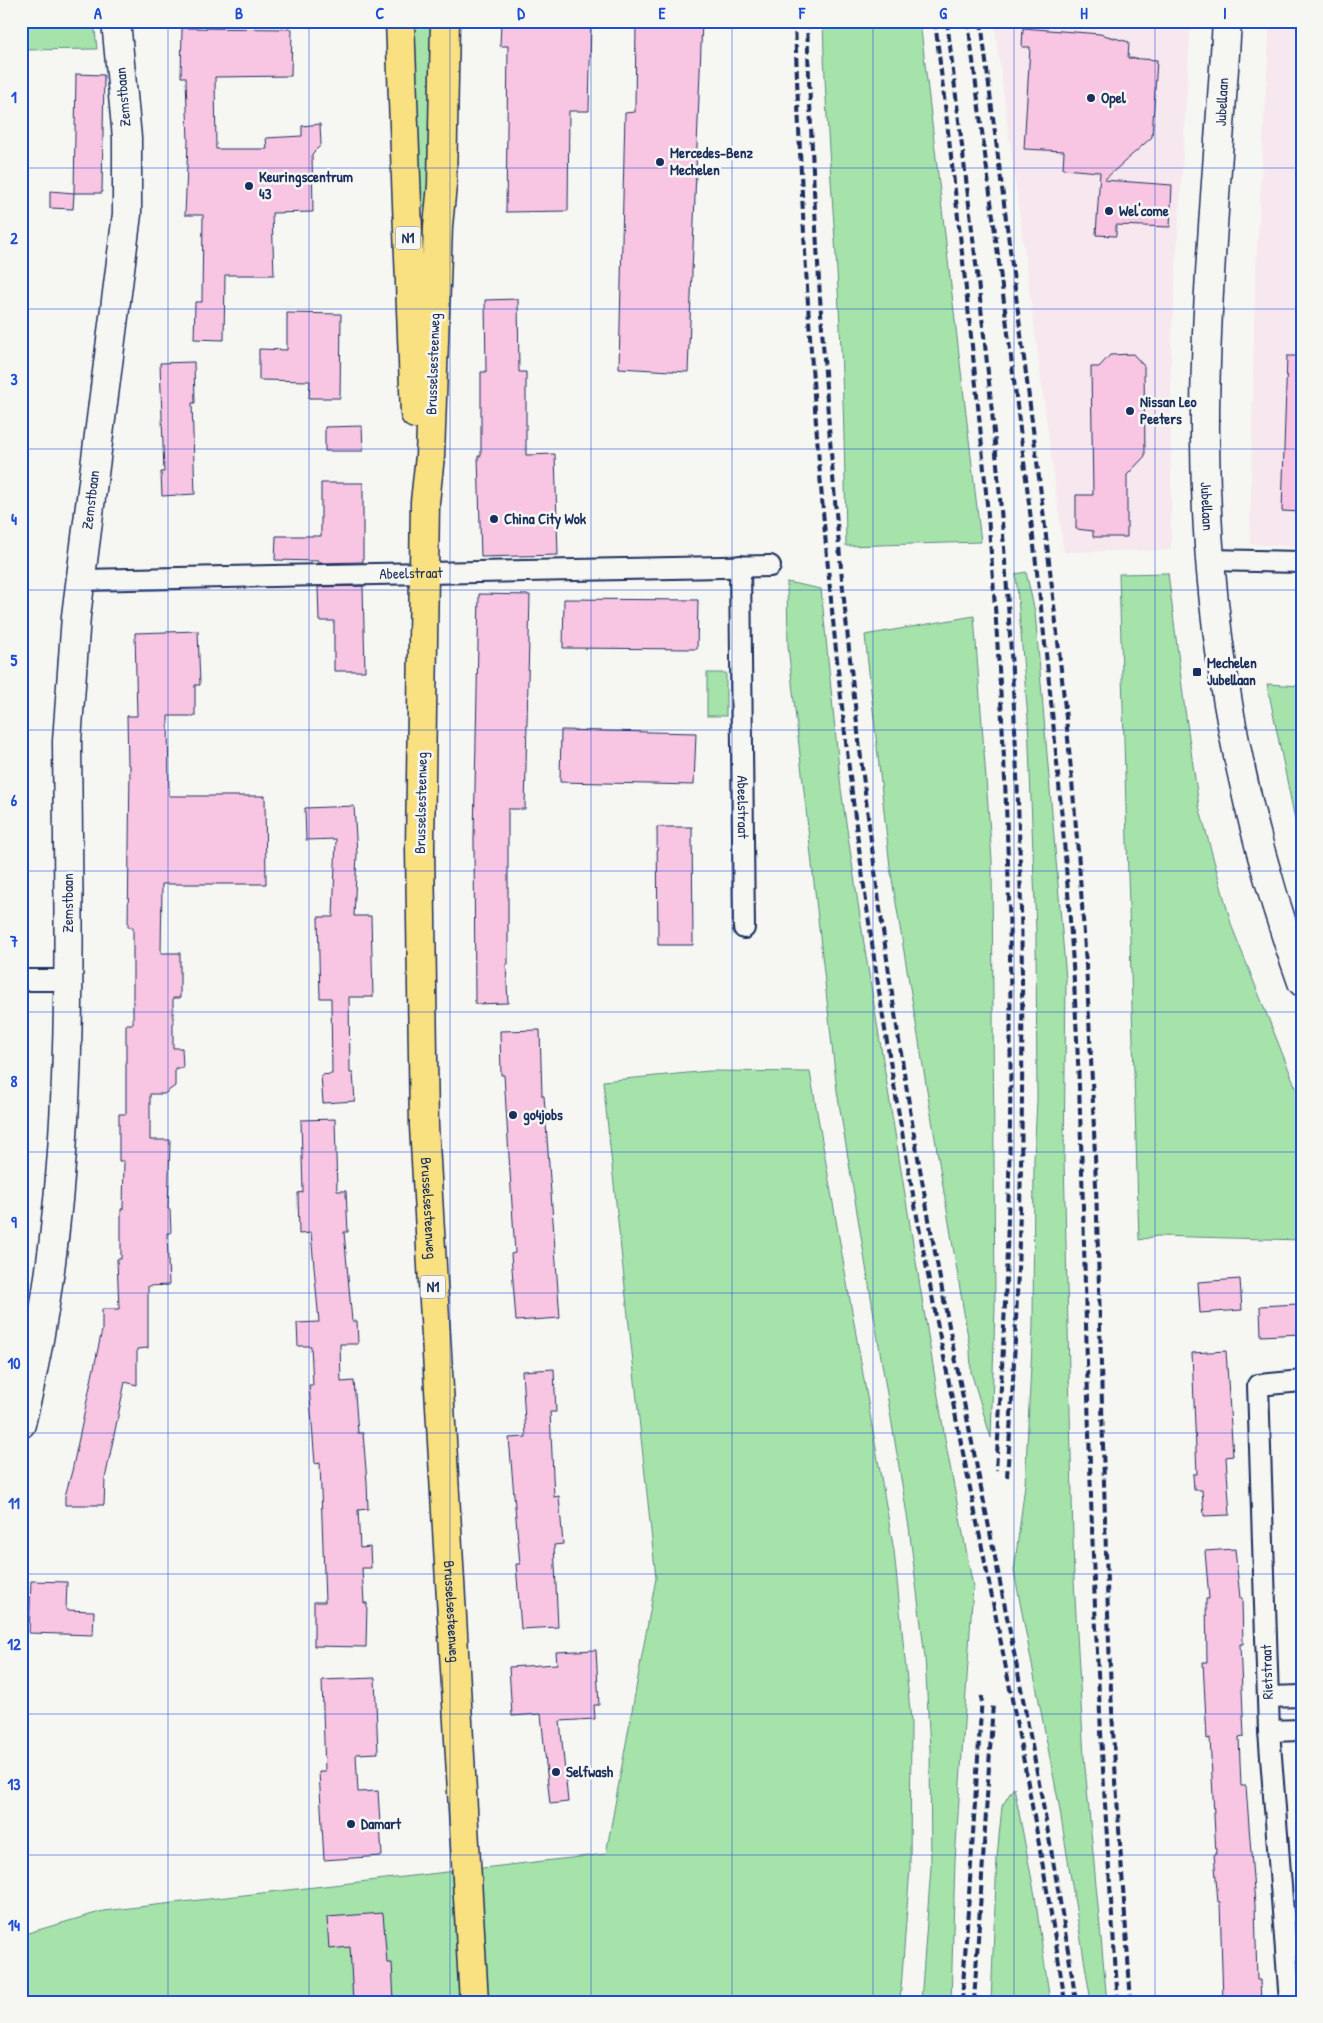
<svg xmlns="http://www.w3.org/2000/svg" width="1323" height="2023" font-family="'Patrick Hand',sans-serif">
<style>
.built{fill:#f7e7ee}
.green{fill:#a5e3aa;stroke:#608984}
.building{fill:#f8c5e3;stroke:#1b2f5e}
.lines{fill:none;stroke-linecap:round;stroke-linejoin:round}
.street-casing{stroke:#1b2f5e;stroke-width:24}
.secondary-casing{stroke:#1b2f5e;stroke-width:31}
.primary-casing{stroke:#1b2f5e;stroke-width:31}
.street{stroke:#f6f6f2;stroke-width:20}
.secondary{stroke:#f6f6f2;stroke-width:28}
.primary{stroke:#f9e181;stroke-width:28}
.rail{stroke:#1b2f5e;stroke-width:4;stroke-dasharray:8 4;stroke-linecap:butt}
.grid{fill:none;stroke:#1d4ed8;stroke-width:1;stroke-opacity:0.55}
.poi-dot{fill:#1b2f5e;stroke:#f6f6f2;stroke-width:2}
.labels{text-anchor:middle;stroke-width:5;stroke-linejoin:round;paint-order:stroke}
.shield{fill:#f6f6f2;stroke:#5d6b8a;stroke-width:1}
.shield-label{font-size:14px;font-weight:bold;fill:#1b2f5e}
.street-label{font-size:15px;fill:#1b2f5e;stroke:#f6f6f2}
.poi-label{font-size:15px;font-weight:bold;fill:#1b2f5e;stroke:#f6f6f2;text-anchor:start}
.neatline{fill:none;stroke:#1d4ed8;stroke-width:2}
.grid-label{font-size:16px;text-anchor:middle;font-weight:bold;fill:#1d4ed8}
</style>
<rect width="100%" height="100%" fill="#f6f6f2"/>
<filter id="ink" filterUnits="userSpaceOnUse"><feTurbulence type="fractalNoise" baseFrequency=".02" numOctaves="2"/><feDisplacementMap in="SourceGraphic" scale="10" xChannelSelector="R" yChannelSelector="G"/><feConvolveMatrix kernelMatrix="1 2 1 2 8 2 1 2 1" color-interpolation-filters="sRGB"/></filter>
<g filter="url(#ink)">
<!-- built -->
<g class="built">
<path d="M 994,21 L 1191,21 L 1171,347 L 1171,550 L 1064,552 Z"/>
<path d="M 1270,21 L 1302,21 L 1302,547 L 1250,544 L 1255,286 Z"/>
</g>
<!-- green -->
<g class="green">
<path d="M 21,21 L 94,21 L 97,49 L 21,50 Z"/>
<path d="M 411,21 L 431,21 L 427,203 L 420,209 Z"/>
<path d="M 823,21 L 920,21 L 981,542 L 846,546 C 845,461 843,375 838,289 C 833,200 825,111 823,21 Z"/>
<path d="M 1026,572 L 1035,612 L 1066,979 L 1064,1159 L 1074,1580 L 1084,1757 L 1107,2002 L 1091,2002 L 1059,1805 L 1014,1571 L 1025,1485 L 1033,1326 L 1034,1160 L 1037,1100 L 1036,931 L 1028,719 L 1016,574 Z"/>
<path d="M 1168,573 L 1184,703 L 1199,806 L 1232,927 L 1302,1103 L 1302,1240 L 1157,1236 L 1139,1240 L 1119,574 Z"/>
<path d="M 787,582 L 821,589 L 841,789 L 865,950 L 946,1445 L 973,1586 L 955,1860 L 951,2002 L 921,2002 L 931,1867 L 930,1750 L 925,1657 L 909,1527 L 837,1091 L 788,646 Z"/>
<path d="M 974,616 L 992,860 L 995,1307 L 991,1438 L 971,1372 L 970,1349 L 890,867 L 865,635 Z"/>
<rect x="707" y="673" width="19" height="43"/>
<path d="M 1267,684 L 1302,686 L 1302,853 Z"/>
<path d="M 709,1071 L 810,1072 L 894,1551 L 908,1690 L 911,1721 L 910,1868 L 900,2002 L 21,2002 L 21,1935 L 103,1911 L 606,1854 L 656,1578 L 603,1081 Z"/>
<path d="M 1014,1787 L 1035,1896 L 1050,2002 L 991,2002 L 997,1857 L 1002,1806 Z"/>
</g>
<!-- building -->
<g class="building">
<path d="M 501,21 L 591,21 L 589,111 L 569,111 L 568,211 L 506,212 L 508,46 L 500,46 Z"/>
<path d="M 636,21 L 702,21 L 688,372 L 619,368 L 625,113 L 635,112 Z"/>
<path d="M 182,28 L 292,29 L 291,76 L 215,77 L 216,149 L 267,149 L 266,138 L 302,136 L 302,126 L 320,124 L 321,145 L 312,154 L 313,212 L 272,213 L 274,275 L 225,275 L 224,340 L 194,339 L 195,302 L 202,302 L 203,215 L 185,215 L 188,142 L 186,77 L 181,77 Z"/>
<path d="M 1023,28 L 1100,34 L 1129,42 L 1128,58 L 1157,60 L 1152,137 L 1104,180 L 1172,185 L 1170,227 L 1116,225 L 1116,236 L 1096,235 L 1100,172 L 1063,169 L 1064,151 L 1024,149 L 1030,47 L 1022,47 Z"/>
<path d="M 76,74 L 104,75 L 102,193 L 74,193 Z"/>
<path d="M 50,191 L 74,193 L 73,209 L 50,208 Z"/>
<path d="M 518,299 L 519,372 L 526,372 L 526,455 L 555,454 L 558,555 L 481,557 L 478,456 L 481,456 L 481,372 L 486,372 L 485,300 Z"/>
<path d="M 287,313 L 341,314 L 340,398 L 309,398 L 310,381 L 259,380 L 259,349 L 287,350 Z"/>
<path d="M 1133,354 L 1144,366 L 1145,456 L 1127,475 L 1127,537 L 1093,537 L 1093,531 L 1076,529 L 1076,495 L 1093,495 L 1091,367 L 1099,367 L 1110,355 Z"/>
<path d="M 1287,356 L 1302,356 L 1302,512 L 1282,511 Z"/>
<path d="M 194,362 L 195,403 L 192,403 L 195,494 L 162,496 L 161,472 L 164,472 L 160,363 Z"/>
<path d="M 362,426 L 363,451 L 325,451 L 325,427 Z"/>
<path d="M 321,483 L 363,483 L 363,562 L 318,563 L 318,561 L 275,560 L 276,536 L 321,536 Z"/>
<path d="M 363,586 L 365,671 L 334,671 L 334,621 L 319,621 L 318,587 Z"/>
<path d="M 479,594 L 530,595 L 525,809 L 508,809 L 508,964 L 506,964 L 508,1003 L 475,1004 L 474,837 Z"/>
<path d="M 564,599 L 698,600 L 697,649 L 563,648 Z"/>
<path d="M 198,631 L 200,685 L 195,685 L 195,716 L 168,716 L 169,796 L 265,796 L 266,884 L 162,884 L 161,953 L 180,953 L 180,998 L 173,998 L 173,1048 L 182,1048 L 183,1068 L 175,1068 L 175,1086 L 164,1094 L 150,1094 L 150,1140 L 170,1140 L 168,1209 L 170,1209 L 171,1233 L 167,1233 L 169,1285 L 148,1286 L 148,1348 L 137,1349 L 137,1385 L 125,1382 L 105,1479 L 104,1505 L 65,1505 L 65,1496 L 72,1471 L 102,1330 L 102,1309 L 119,1309 L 117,1259 L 121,1259 L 121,1209 L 123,1209 L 124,1161 L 119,1161 L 119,1114 L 126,1114 L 126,1024 L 133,1024 L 133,927 L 128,927 L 130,765 L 128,765 L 127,716 L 137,716 L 135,633 Z"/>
<path d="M 561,730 L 696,733 L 694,785 L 560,782 Z"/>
<path d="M 354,806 L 357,854 L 354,916 L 371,916 L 373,997 L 349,997 L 350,1073 L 353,1073 L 355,1101 L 323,1103 L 321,1075 L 332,1074 L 331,998 L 320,998 L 318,917 L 333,917 L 336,839 L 306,840 L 305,808 Z"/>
<path d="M 657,827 L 692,827 L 693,945 L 658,945 Z"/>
<path d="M 540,1030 L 542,1096 L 544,1096 L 560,1318 L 516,1321 L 511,1254 L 515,1253 L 504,1075 L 501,1075 L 500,1031 Z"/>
<path d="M 335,1119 L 337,1191 L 346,1191 L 348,1232 L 344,1232 L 352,1321 L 357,1321 L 358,1344 L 340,1344 L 341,1382 L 354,1381 L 358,1433 L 363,1433 L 367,1482 L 368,1509 L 358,1510 L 360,1548 L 370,1547 L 371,1568 L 362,1568 L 364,1603 L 367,1603 L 366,1647 L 314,1646 L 314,1602 L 325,1602 L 320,1463 L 315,1464 L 309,1385 L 313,1385 L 311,1346 L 298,1346 L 297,1323 L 319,1322 L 311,1233 L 299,1234 L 298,1193 L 303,1192 L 301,1120 Z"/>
<path d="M 1240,1279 L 1242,1310 L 1200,1313 L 1198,1282 Z"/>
<path d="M 1298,1304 L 1300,1334 L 1261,1336 L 1260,1306 Z"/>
<path d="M 1226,1351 L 1233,1456 L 1226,1457 L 1230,1515 L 1204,1516 L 1202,1490 L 1194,1490 L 1193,1474 L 1197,1474 L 1192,1353 Z"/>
<path d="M 554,1369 L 556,1412 L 550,1412 L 554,1497 L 559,1496 L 563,1544 L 554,1545 L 558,1627 L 521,1629 L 516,1564 L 520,1564 L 509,1438 L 526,1437 L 522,1371 Z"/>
<path d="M 1235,1549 L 1240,1598 L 1242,1598 L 1243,1644 L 1240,1644 L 1244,1736 L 1239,1737 L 1241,1786 L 1246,1786 L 1255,1905 L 1257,1980 L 1260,1980 L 1261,2002 L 1223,2002 L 1220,1902 L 1218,1902 L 1214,1854 L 1216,1854 L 1210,1738 L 1207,1739 L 1203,1662 L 1207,1662 L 1206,1599 L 1209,1599 L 1205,1551 Z"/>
<path d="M 31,1581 L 67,1582 L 66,1610 L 94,1611 L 93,1635 L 29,1633 Z"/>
<path d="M 596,1650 L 599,1705 L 594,1705 L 595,1719 L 560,1721 L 568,1802 L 550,1804 L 541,1714 L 512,1716 L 509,1667 L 557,1664 L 556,1652 Z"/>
<path d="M 375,1678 L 378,1753 L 356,1754 L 358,1792 L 378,1791 L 382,1856 L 324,1860 L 319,1772 L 325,1772 L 322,1680 Z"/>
<path d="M 383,1913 L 387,1963 L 392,1963 L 394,2002 L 353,2002 L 350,1947 L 329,1949 L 327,1917 Z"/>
</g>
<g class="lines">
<defs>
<g id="street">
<path d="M 1210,560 L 1302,562"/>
<path id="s1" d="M 740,566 L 744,928"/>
<path id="s2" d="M 82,580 L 770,566"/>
<path d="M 21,980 L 69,980"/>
<path d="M 1268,1697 L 1302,1696"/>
<path d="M 1269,1731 L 1302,1730"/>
<path d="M 1290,2002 L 1269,1731 L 1258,1385 L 1302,1381"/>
</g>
<g id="secondary">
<path id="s3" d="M 1227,21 C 1219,160 1204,302 1205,441 C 1206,625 1239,808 1302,982"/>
<path id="s4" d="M 21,1424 C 77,1200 69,971 67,741 L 76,616 L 127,214 L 127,138 L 116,21"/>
</g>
<g id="primary">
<path d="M 400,21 L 415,414"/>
<path id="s5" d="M 445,21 L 442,185 L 438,226 L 430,456 L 425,502 L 420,848 L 424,1126 L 474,2002"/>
</g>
</defs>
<!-- street casing -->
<use href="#street" class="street-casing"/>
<!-- secondary casing -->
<use href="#secondary" class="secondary-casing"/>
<!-- primary casing -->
<use href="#primary" class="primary-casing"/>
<!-- street -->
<use href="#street" class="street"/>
<!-- secondary -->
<use href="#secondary" class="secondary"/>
<!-- primary -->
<use href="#primary" class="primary"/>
<!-- rail -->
<g class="rail">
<path d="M 795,21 C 807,393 838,765 902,1132 C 952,1422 1021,1710 1065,2002"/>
<path d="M 807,21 C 819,390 852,757 912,1122 C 961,1416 1032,1707 1076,2002"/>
<path d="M 935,21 C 960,231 985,441 998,653 C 1016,924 1014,1198 996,1470"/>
<path d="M 947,21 C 969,206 993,390 1006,575 C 1027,875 1028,1177 1007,1477"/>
<path d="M 968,21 C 1006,325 1050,629 1071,934 C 1083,1110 1084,1287 1090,1463 C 1095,1643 1105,1822 1118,2002"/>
<path d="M 981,21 C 1018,325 1064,628 1084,934 C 1099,1160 1100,1387 1108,1613 C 1112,1743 1122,1872 1131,2002"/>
<path d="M 962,2002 L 982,1696"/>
<path d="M 974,2002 L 993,1703"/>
</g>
</g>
</g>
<!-- grid -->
<path class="grid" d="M 168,21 L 168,2002M 309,21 L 309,2002M 450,21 L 450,2002M 591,21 L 591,2002M 732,21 L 732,2002M 873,21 L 873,2002M 1014,21 L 1014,2002M 1155,21 L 1155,2002M 21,168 L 1302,168M 21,309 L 1302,309M 21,449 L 1302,449M 21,590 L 1302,590M 21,730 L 1302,730M 21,871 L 1302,871M 21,1012 L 1302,1012M 21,1152 L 1302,1152M 21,1293 L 1302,1293M 21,1433 L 1302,1433M 21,1574 L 1302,1574M 21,1714 L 1302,1714M 21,1855 L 1302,1855"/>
<!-- markers -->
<g class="poi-dot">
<circle cx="1091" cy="98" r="5"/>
<circle cx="660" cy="162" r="5"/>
<circle cx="249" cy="186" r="5"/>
<circle cx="1109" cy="211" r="5"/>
<circle cx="1130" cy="411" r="5"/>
<circle cx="494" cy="519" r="5"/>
<rect x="1192" y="667" width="10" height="10" rx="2.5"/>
<circle cx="513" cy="1115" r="5"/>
<circle cx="556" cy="1772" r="5"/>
<circle cx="351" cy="1824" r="5"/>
</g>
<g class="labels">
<!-- shield labels -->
<g class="shield">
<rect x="395.5" y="226.5" width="25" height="23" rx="4"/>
<rect x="420.5" y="1275.5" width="25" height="23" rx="4"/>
</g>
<g class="shield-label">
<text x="408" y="243">N1</text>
<text x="433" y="1292">N1</text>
</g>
<!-- street labels -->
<g class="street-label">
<text transform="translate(123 97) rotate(-95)" y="5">Zemstbaan</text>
<text transform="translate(1222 102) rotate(-87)" y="5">Jubellaan</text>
<text transform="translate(433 364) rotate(-88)" y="5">Brusselsesteenweg</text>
<text dy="5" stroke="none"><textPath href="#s4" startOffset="929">Zemstbaan</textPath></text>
<text dy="5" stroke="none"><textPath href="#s3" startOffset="486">Jubellaan</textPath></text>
<text dy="5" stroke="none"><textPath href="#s2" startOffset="329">Abeelstraat</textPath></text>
<text transform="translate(421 803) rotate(-89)" y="5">Brusselsesteenweg</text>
<text dy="5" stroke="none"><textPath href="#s1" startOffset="241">Abeelstraat</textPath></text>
<text transform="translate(68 903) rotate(-90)" y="5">Zemstbaan</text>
<text dy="5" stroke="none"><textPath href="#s5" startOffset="1188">Brusselsesteenweg</textPath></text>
<text dy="5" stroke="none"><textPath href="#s5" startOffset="1592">Brusselsesteenweg</textPath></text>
<text transform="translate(1267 1672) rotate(-92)" y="5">Rietstraat</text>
</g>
<!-- poi labels -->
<g class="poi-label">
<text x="1101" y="103">Opel</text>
<text x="670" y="158">Mercedes-Benz<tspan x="670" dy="17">Mechelen</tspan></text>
<text x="259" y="182">Keuringscentrum<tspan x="259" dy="17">43</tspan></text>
<text x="1119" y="216">Wel'come</text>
<text x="1140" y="407">Nissan Leo<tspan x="1140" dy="17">Peeters</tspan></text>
<text x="504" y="524">China City Wok</text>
<text x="1207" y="668">Mechelen<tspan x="1207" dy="17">Jubellaan</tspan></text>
<text x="523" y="1120">go4jobs</text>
<text x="566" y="1777">Selfwash</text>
<text x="361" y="1829">Damart</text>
</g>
</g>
<!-- margin -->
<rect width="1323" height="2023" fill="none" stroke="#f6f6f2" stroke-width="55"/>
<rect x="28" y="28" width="1268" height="1968" class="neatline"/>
<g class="grid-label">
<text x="98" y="19">A</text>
<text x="239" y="19">B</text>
<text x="380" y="19">C</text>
<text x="521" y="19">D</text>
<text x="662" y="19">E</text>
<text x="802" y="19">F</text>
<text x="943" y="19">G</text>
<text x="1084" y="19">H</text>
<text x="1225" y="19">I</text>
<text x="14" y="103">1</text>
<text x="14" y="244">2</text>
<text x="14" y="385">3</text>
<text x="14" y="525">4</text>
<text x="14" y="666">5</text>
<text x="14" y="806">6</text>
<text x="14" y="947">7</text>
<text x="14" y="1087">8</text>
<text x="14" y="1228">9</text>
<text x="14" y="1369">10</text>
<text x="14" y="1509">11</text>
<text x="14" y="1650">12</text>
<text x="14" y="1790">13</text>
<text x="14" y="1931">14</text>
</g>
</svg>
